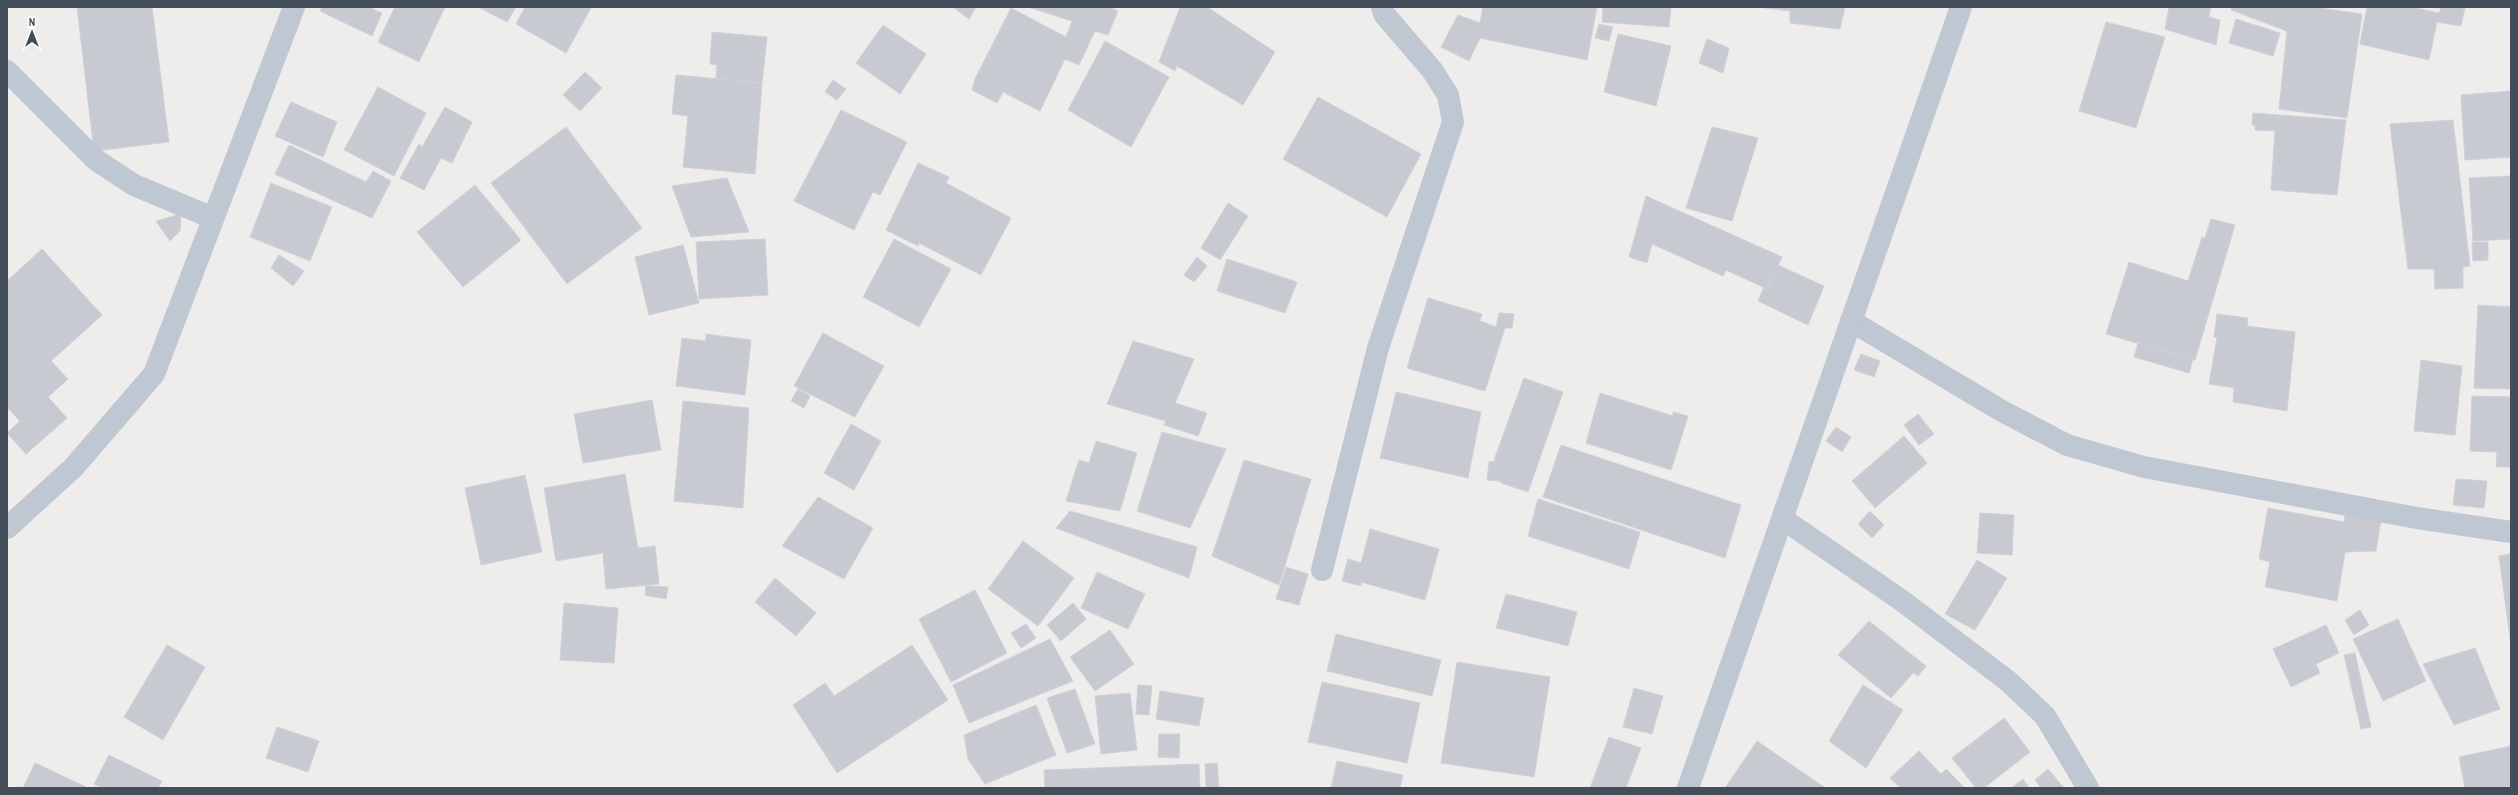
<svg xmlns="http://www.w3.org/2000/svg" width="2518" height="795" font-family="'Archivo Narrow',sans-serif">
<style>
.building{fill:#c8cad2;stroke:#d0d1d8}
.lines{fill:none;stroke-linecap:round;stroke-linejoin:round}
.minor{stroke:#bfc7d2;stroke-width:22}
</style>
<rect width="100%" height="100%" fill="#efecec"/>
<!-- building -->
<g class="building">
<path d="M 77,7 L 152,7 L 169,142 L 94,151 Z"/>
<path d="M 322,7 L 368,7 L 382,13 L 372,36 L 320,11 Z"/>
<path d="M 395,7 L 445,7 L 419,62 L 378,42 Z"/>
<path d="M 478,7 L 516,7 L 507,22 Z"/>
<path d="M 525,7 L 590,7 L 591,8 L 566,53 L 516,24 Z"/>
<path d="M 953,7 L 976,7 L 969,19 Z"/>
<path d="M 1028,7 L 1109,7 L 1118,11 L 1108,35 L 1095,31 L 1079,65 L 1065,59 L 1040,111 L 1003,92 L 997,103 L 972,90 L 975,79 L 1011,8 L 1066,37 L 1072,21 Z"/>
<path d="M 1180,7 L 1207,7 L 1275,52 L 1243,105 L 1177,66 L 1175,71 L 1159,62 Z"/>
<path d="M 1483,7 L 1597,7 L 1587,60 L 1480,38 L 1469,61 L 1441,47 L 1458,15 L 1480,23 Z"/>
<path d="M 1603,7 L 1671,7 L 1669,27 L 1602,22 Z"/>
<path d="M 1758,7 L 1845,7 L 1840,29 L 1790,23 L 1790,11 Z"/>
<path d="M 2169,7 L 2211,7 L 2209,17 L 2220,20 L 2216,45 L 2165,29 Z"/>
<path d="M 2232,7 L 2313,7 L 2362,14 L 2347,118 L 2279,109 L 2287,31 L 2231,10 Z"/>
<path d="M 2367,7 L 2411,7 L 2439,13 L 2441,7 L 2465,7 L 2461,26 L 2437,22 L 2429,60 L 2360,44 Z"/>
<path d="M 2236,19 L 2280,33 L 2273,56 L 2229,43 Z"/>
<path d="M 2106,22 L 2165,37 L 2136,128 L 2079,111 Z"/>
<path d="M 1599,24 L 1613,27 L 1609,41 L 1595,38 Z"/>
<path d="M 883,25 L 926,54 L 900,94 L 856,63 Z"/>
<path d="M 712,32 L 767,37 L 762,83 L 716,79 L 717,65 L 710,64 Z"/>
<path d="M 1618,34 L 1671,46 L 1656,106 L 1604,92 Z"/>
<path d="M 1707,39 L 1729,48 L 1723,73 L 1699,63 Z"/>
<path d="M 1105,41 L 1169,77 L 1131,147 L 1068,110 Z"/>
<path d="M 585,72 L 602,88 L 580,111 L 563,95 Z"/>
<path d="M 676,75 L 762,83 L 755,174 L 683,167 L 688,116 L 672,114 Z"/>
<path d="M 833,80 L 846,89 L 837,100 L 825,92 Z"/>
<path d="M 378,87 L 426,113 L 394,176 L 344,150 Z"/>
<path d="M 2511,91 L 2511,157 L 2465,160 L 2461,95 Z"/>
<path d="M 1318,97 L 1421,154 L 1387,217 L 1283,159 Z"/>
<path d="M 291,102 L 337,122 L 323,157 L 275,136 Z"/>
<path d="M 445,107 L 472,122 L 452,163 L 441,158 L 424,190 L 400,178 L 419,144 L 422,147 Z"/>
<path d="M 841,110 L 907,142 L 880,195 L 873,192 L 854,230 L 794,201 Z"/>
<path d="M 2253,113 L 2346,120 L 2337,195 L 2271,190 L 2275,131 L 2255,130 L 2255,125 L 2252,125 Z"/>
<path d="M 2453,120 L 2470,266 L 2463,267 L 2463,288 L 2435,289 L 2434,269 L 2408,269 L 2390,124 Z"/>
<path d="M 566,127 L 642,228 L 567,284 L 491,183 Z"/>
<path d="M 1712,127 L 1758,138 L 1732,221 L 1686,208 Z"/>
<path d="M 289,145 L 366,182 L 373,171 L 391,181 L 372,218 L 275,174 Z"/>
<path d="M 918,163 L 949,177 L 946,183 L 1011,218 L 981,275 L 919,243 L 918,246 L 886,230 Z"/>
<path d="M 2511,176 L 2511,239 L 2473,241 L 2469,178 Z"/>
<path d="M 727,178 L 749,232 L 691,237 L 672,186 Z"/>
<path d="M 271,183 L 332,207 L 310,261 L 250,237 Z"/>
<path d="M 475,185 L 521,240 L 463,287 L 417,232 Z"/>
<path d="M 1646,196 L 1782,257 L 1767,289 L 1726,270 L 1723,276 L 1652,244 L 1647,263 L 1629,257 Z"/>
<path d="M 1228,203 L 1248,216 L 1220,260 L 1201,248 Z"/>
<path d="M 181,214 L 180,231 L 170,241 L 156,221 Z"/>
<path d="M 2211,219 L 2235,225 L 2195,360 L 2106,334 L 2129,262 L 2188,281 L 2202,237 L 2205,238 Z"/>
<path d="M 765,239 L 768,295 L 699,299 L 696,242 Z"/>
<path d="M 894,239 L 951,269 L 919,327 L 863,297 Z"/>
<path d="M 2472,242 L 2488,242 L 2488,260 L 2473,261 Z"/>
<path d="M 683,245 L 699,303 L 649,315 L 635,257 Z"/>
<path d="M 42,249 L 102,315 L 51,361 L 68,379 L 48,397 L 67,418 L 26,454 L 7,433 L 20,421 L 7,407 L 7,281 Z"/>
<path d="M 279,255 L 304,271 L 293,286 L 271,268 Z"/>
<path d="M 1197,257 L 1207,266 L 1194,282 L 1184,275 Z"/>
<path d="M 1227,259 L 1297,282 L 1285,313 L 1217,291 Z"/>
<path d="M 1778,265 L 1824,286 L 1808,325 L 1758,301 L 1764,287 L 1767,289 Z"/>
<path d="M 1428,298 L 1482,314 L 1480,321 L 1496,327 L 1499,313 L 1514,314 L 1512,328 L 1505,328 L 1485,391 L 1407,368 Z"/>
<path d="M 2478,305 L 2511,307 L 2511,389 L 2474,388 Z"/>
<path d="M 2217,314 L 2248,318 L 2247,326 L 2295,332 L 2287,411 L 2233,402 L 2234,388 L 2209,384 L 2217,338 L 2214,337 Z"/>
<path d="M 823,333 L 884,366 L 855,417 L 794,386 Z"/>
<path d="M 706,334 L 751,340 L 745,395 L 676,386 L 682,338 L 706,341 Z"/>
<path d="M 1133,341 L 1194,359 L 1175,403 L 1207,413 L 1198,436 L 1164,425 L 1166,421 L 1107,404 Z"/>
<path d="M 2138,343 L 2193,359 L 2189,373 L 2134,357 Z"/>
<path d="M 1861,354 L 1880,361 L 1874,377 L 1854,370 Z"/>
<path d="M 2421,360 L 2462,366 L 2455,435 L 2414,431 Z"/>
<path d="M 1524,378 L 1563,392 L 1528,492 L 1501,483 L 1501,481 L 1487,480 L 1489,462 L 1496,461 L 1494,460 Z"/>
<path d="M 798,389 L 810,396 L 804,408 L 791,401 Z"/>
<path d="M 1396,392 L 1481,412 L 1468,478 L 1380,458 Z"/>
<path d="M 1600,393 L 1673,416 L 1673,412 L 1688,416 L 1671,470 L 1586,443 Z"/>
<path d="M 2472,396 L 2511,397 L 2511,467 L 2496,467 L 2497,452 L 2470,451 Z"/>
<path d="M 652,400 L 661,450 L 583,463 L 574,414 Z"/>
<path d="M 683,401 L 749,408 L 743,508 L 674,501 Z"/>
<path d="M 1918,414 L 1934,434 L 1919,445 L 1904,425 Z"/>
<path d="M 851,424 L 881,441 L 854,490 L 824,473 Z"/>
<path d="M 1836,427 L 1851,437 L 1842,452 L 1826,441 Z"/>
<path d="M 1162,432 L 1226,449 L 1190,528 L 1137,511 Z"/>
<path d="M 1904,436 L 1927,463 L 1875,508 L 1852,481 Z"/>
<path d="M 1096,441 L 1137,453 L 1120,511 L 1066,501 L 1079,460 L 1089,463 Z"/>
<path d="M 1561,445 L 1741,505 L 1725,558 L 1543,497 Z"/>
<path d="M 1244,460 L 1311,479 L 1279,585 L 1212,556 Z"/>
<path d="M 625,474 L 638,548 L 655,546 L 659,584 L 606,589 L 603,553 L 556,561 L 544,488 Z"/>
<path d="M 525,475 L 542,552 L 481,565 L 465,488 Z"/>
<path d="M 2456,479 L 2487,481 L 2484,508 L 2453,505 Z"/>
<path d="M 818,497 L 873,528 L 844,579 L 782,546 Z"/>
<path d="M 1538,499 L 1640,532 L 1629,569 L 1528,536 Z"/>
<path d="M 2268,508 L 2344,522 L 2345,515 L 2381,520 L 2376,551 L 2345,552 L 2337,601 L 2265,587 L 2270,562 L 2259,559 Z"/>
<path d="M 1070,511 L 1197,547 L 1189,578 L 1056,528 Z"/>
<path d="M 1870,511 L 1884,525 L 1872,538 L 1858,524 Z"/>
<path d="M 1980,513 L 2014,515 L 2012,555 L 1977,553 Z"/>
<path d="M 1370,529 L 1439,549 L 1425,600 L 1361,582 L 1361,586 L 1342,581 L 1348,559 L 1361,563 Z"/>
<path d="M 1023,541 L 1074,578 L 1038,626 L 988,589 Z"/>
<path d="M 2511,554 L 2511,645 L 2499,556 Z"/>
<path d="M 1977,560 L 2007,578 L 1975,630 L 1945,614 Z"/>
<path d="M 1286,567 L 1308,574 L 1299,605 L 1276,599 Z"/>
<path d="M 1097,572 L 1145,594 L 1128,629 L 1081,608 Z"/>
<path d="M 775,578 L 816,613 L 796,636 L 755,602 Z"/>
<path d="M 646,586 L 668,587 L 666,599 L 645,595 Z"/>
<path d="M 975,590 L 1007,653 L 951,682 L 919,619 Z"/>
<path d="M 1506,594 L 1577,612 L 1568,646 L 1496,628 Z"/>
<path d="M 564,603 L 618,608 L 614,663 L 560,660 Z"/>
<path d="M 1073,603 L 1086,619 L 1061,641 L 1047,625 Z"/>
<path d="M 2360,610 L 2369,625 L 2354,635 L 2345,620 Z"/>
<path d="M 2398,619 L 2426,681 L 2383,701 L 2353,639 Z"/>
<path d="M 1869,621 L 1926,666 L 1918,676 L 1913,673 L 1891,698 L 1838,655 Z"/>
<path d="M 1026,624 L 1036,638 L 1021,648 L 1011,633 Z"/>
<path d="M 2326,625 L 2339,653 L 2316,664 L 2320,673 L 2291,687 L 2273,649 Z"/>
<path d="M 1110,630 L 1134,664 L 1095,691 L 1070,657 Z"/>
<path d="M 1336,634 L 1441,660 L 1432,696 L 1327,671 Z"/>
<path d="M 1050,639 L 1073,681 L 969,723 L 953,685 Z"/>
<path d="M 167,645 L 205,667 L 163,740 L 124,717 Z"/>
<path d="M 912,645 L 948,700 L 837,773 L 793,705 L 825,683 L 834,696 Z"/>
<path d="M 2475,648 L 2500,709 L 2454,725 L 2423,664 Z"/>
<path d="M 2355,653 L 2371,727 L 2361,729 L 2344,655 Z"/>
<path d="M 1457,662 L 1550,677 L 1534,777 L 1441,763 Z"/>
<path d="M 1322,682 L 1420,703 L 1407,763 L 1308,742 Z"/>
<path d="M 1138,685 L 1152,686 L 1149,715 L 1136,714 Z"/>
<path d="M 1863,685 L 1903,710 L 1866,768 L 1829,741 Z"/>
<path d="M 1634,688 L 1663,696 L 1652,734 L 1623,727 Z"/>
<path d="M 1075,689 L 1095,744 L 1067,753 L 1047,698 Z"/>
<path d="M 1160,691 L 1204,698 L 1199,726 L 1156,719 Z"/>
<path d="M 1130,693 L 1137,750 L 1101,754 L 1095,696 Z"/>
<path d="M 1036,705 L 1056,755 L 985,784 L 968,759 L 964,735 Z"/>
<path d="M 2004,718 L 2030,752 L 1984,788 L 1976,788 L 1952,758 Z"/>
<path d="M 277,727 L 319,741 L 308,772 L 266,758 Z"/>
<path d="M 1159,734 L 1180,734 L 1179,758 L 1158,757 Z"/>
<path d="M 1609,737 L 1641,748 L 1626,788 L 1590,788 Z"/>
<path d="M 1757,741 L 1824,787 L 1725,788 Z"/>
<path d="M 2511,746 L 2511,788 L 2465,788 L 2459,757 Z"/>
<path d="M 1919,751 L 1941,774 L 1946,769 L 1965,788 L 1901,788 L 1890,778 Z"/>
<path d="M 109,755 L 162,781 L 158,788 L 103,788 L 94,784 Z"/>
<path d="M 1337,761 L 1403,775 L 1400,788 L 1331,788 Z"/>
<path d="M 35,763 L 88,788 L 23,788 Z"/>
<path d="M 1217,763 L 1219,788 L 1206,788 L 1205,764 Z"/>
<path d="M 1199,764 L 1200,788 L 1045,788 L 1044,770 Z"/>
<path d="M 2048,769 L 2064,788 L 2041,788 L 2035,780 Z"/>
<path d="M 2023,779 L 2029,788 L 2011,788 Z"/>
</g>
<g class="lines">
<!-- minor -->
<g class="minor">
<path d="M 7,71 L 96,160 L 134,185 L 213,218"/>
<path d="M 1851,321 L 2002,411 L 2067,445 L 2144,467 L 2417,518 L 2511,532"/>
<path d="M 1783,519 L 1901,600 L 2008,681 L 2045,716 L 2088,788"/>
<path d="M 7,528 L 73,468 L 154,374 L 294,7"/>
<path d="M 1322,570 L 1378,348 L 1453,122 L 1448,95 L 1432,70 L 1384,14 L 1382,7"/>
<path d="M 1688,788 L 1961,7"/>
</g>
</g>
<!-- border -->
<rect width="2518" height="795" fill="none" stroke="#444e5a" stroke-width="16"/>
<!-- north arrow -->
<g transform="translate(32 32)" stroke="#ffffff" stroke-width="3" paint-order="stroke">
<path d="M0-3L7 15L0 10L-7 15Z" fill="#444e5a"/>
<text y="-6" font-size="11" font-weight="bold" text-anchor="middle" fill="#444e5a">N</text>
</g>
</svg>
